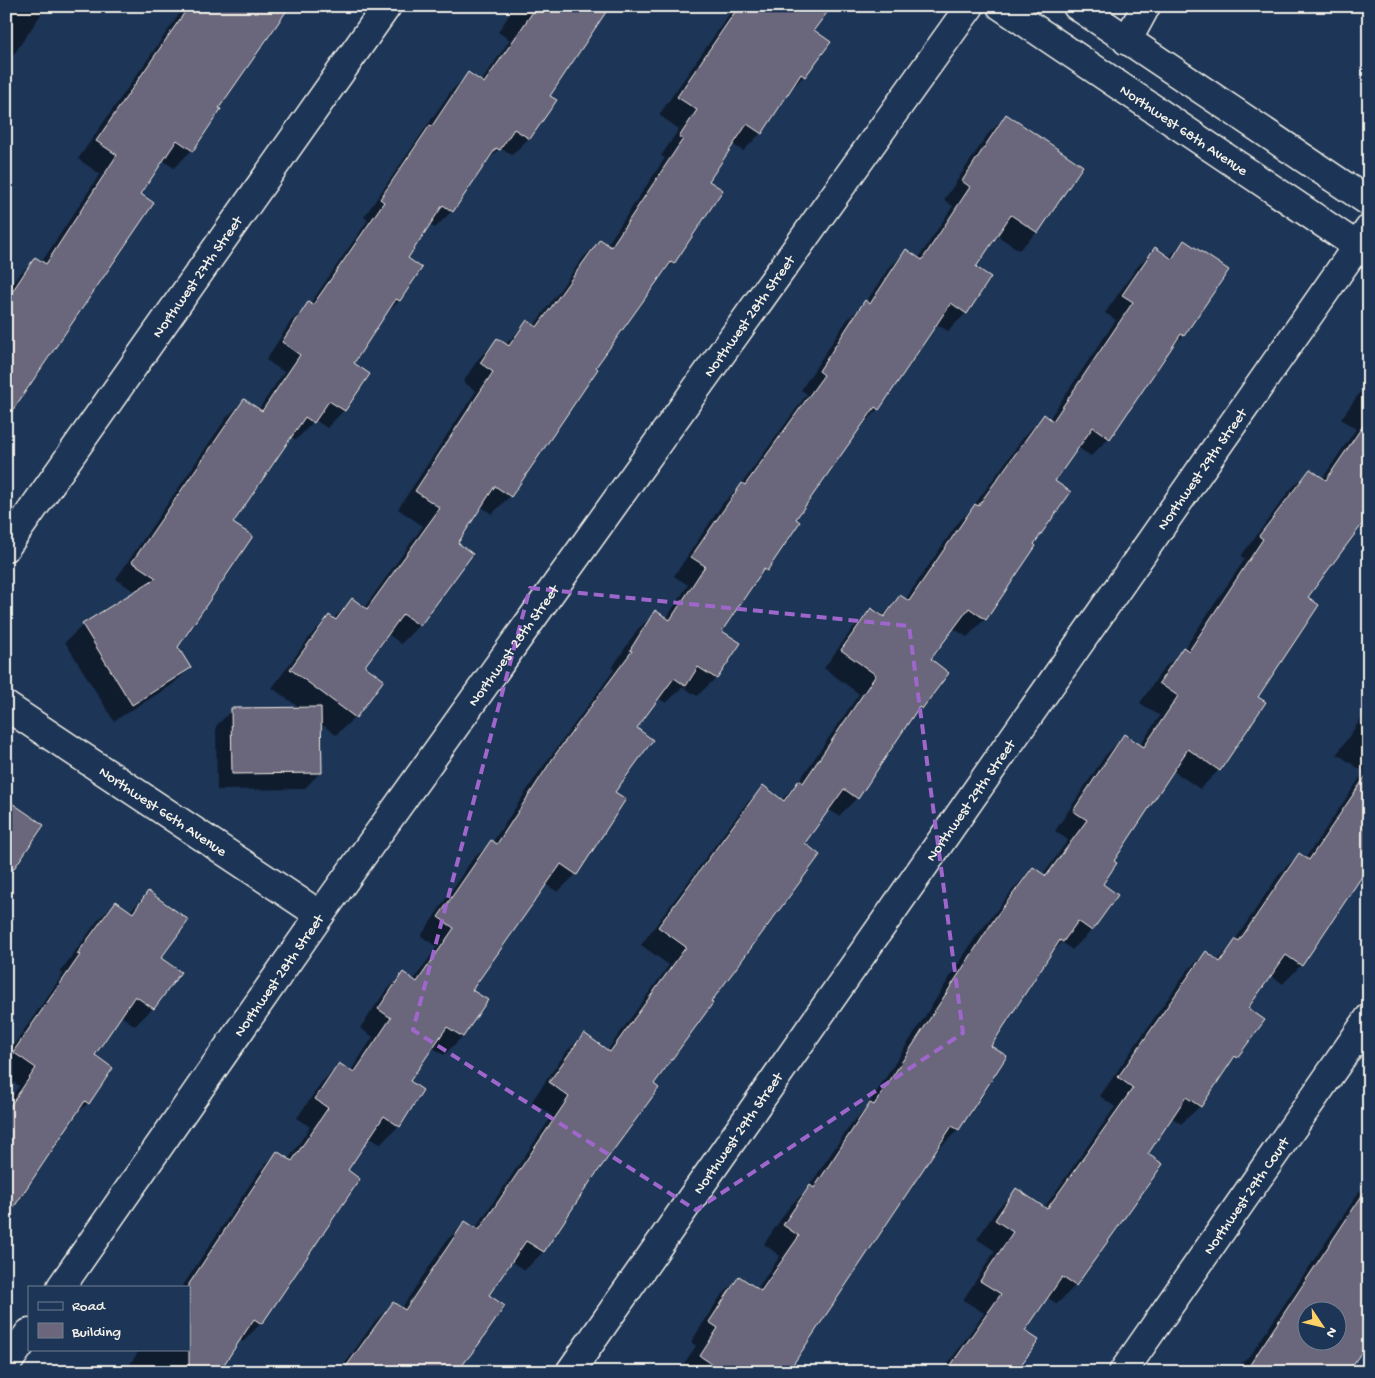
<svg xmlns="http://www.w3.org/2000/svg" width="1375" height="1378" font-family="'Gochi Hand',sans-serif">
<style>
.shadow{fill:#0007;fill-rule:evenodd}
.building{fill:#6b667b;stroke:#f4f1e8;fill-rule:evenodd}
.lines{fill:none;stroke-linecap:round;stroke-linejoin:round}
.minor-casing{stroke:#f4f1e8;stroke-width:31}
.minor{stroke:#1d3557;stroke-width:28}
.marked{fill:none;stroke:#9f67cb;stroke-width:4;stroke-dasharray:10 6;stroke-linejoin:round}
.labels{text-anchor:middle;stroke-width:4.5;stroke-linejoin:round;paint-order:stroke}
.street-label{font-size:15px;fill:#f4f1e8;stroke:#1d3557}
</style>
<rect width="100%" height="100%" fill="#1d3557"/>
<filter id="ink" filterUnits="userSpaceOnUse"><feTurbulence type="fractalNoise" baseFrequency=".02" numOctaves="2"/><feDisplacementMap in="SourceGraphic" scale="10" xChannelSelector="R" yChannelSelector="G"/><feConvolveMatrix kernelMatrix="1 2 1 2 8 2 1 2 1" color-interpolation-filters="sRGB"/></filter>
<g filter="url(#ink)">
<!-- shadow -->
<g class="shadow">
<path d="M 6,6 L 57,6 L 52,11 L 46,7 L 6,66 Z"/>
<path d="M 185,6 L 289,6 L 217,108 L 192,150 L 174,168 L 162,160 L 6,415 L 6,293 L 17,277 L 35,259 L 41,263 L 100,174 L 78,159 Z"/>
<path d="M 515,6 L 608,6 L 549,96 L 529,138 L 512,155 L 500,148 L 482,167 L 452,211 L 435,228 L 429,224 L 406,258 L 421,268 L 399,301 L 382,317 L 352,363 L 368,374 L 344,410 L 327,428 L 315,420 L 296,440 L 290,436 L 231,523 L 177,647 L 190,668 L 172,685 L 114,721 L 65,642 L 83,625 L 135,592 L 116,579 L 227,417 L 244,400 L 258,410 L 284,372 L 266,360 L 291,321 L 310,304 L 368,220 L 364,217 L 451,91 L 468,74 L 480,83 L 510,40 L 498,32 Z"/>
<path d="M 735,6 L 830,6 L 812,31 L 804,76 L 788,92 L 761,133 L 743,151 L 732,144 L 707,182 L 721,191 L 673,263 L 657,280 L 594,368 L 510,496 L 492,514 L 480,506 L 456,543 L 419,625 L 401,644 L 387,633 L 363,666 L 355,717 L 336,735 L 320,723 L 320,773 L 304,789 L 217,790 L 216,726 L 232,710 L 300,708 L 272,688 L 311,635 L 329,616 L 333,619 L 352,600 L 364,608 L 423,526 L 398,509 L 476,391 L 463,382 L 479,358 L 497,340 L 505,345 L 527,322 L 533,327 L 582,259 L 600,240 L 607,245 L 665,158 L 661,156 L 679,129 L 659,115 Z"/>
<path d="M 1006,116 L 1037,232 L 1019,250 L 996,235 L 974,268 L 966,313 L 948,331 L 936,324 L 878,409 L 860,428 L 794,519 L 766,570 L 752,584 L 720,632 L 716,678 L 697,696 L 683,687 L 666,703 L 658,698 L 635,728 L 613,792 L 576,874 L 558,892 L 545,884 L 470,990 L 486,1001 L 462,1037 L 444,1055 L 432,1047 L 408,1081 L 399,1126 L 380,1144 L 369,1137 L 346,1171 L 261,1323 L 243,1342 L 239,1339 L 217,1372 L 125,1372 L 140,1349 L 189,1349 L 189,1287 L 182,1287 L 259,1171 L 277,1152 L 288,1160 L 310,1127 L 297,1118 L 321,1083 L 339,1064 L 350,1072 L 373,1037 L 360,1028 L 385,992 L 403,974 L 413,981 L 437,947 L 421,936 L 472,860 L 491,842 L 492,843 L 539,772 L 614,670 L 612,668 L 637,630 L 656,612 L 666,619 L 688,585 L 674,576 L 723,503 L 740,486 L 807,394 L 801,390 L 847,320 L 866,302 L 888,269 L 906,251 L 918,259 L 953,206 L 944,200 L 988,134 Z"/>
<path d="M 1185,241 L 1184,335 L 1169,350 L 1109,438 L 1091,456 L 1077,447 L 1053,481 L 1032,544 L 985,619 L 967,637 L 953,628 L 929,660 L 921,708 L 909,719 L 857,798 L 839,816 L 828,809 L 803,844 L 709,1002 L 543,1252 L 525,1270 L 511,1261 L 488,1295 L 456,1372 L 339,1372 L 375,1321 L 393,1303 L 401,1309 L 447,1240 L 465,1222 L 475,1229 L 552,1116 L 532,1101 L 566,1052 L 584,1034 L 607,1051 L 669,965 L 641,945 L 745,805 L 763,787 L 781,800 L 799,781 L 859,694 L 824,668 L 853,628 L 871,610 L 881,617 L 900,597 L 905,600 L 957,524 L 973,507 L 1026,434 L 1044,416 L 1049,419 L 1116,320 L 1105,313 L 1137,267 L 1155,249 L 1168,258 Z"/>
<path d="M 1369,380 L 1369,506 L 1306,597 L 1219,770 L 1200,789 L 1172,770 L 1112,861 L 1101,884 L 1092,930 L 1072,950 L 1062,942 L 1049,955 L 989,1046 L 1005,1057 L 958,1130 L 938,1149 L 936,1148 L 786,1372 L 678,1372 L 696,1346 L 691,1342 L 720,1297 L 739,1278 L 757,1289 L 780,1256 L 764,1244 L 790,1206 L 808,1188 L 851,1124 L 865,1110 L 975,938 L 1014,888 L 1033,868 L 1043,875 L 1068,840 L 1055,831 L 1105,756 L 1124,736 L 1139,746 L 1160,716 L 1140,703 L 1164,668 L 1184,649 L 1245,559 L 1241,556 L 1290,490 L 1310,470 L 1322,479 L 1356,429 L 1341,419 Z"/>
<path d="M 1369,707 L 1369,866 L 1301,965 L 1283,984 L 1270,975 L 1246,1008 L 1263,1020 L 1236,1057 L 1225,1068 L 1200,1106 L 1181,1124 L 1171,1117 L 1146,1154 L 1076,1285 L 1057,1304 L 1047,1297 L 1023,1331 L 1015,1372 L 942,1372 L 984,1313 L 963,1300 L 995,1251 L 977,1239 L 998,1208 L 1017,1190 L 1044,1208 L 1115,1107 L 1100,1096 L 1187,971 L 1206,952 L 1217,961 L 1231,946 L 1280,873 L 1299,854 L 1305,859 L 1364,772 L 1337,754 Z"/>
<path d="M 148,893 L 159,959 L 153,1008 L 135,1026 L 120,1015 L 93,1055 L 88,1103 L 70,1120 L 6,1213 L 6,1105 L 19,1086 L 6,1077 L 6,1056 L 63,974 L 60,972 L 98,920 L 116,902 L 129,912 Z"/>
<path d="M 1369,1183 L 1369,1339 L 1347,1372 L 1233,1372 L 1252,1353 L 1359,1192 ZM 1308,1310 L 1338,1310 L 1338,1340 L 1308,1340 Z"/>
</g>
<!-- building -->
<g class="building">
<path d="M 189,6 L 290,6 L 219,108 L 221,109 L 193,151 L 177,140 L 141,194 L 154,203 L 6,420 L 6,301 L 35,257 L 46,264 L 117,155 L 96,141 Z"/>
<path d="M 537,6 L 610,6 L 550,96 L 557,100 L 530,139 L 514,129 L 500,150 L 496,148 L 453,212 L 443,205 L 408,258 L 422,268 L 400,301 L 396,299 L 354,363 L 370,374 L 345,411 L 329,401 L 314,423 L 305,417 L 233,523 L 253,536 L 178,647 L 191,668 L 132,705 L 82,624 L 156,578 L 132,562 L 244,399 L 262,411 L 300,355 L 282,342 L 308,302 L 313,305 L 384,202 L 380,199 L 430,125 L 432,126 L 468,72 L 484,83 Z"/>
<path d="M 739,6 L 832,6 L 814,30 L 831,42 L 805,77 L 801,74 L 762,134 L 747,124 L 709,181 L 723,190 L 674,264 L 671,262 L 596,367 L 598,369 L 511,497 L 495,486 L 458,543 L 473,554 L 420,626 L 403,614 L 365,666 L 384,680 L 356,718 L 290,669 L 329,615 L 336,620 L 352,598 L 367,609 L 440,508 L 415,491 L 493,372 L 480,363 L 497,338 L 509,346 L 527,320 L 537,327 L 600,239 L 611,247 L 683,139 L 679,137 L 697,110 L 677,97 Z"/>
<path d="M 1006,114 L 1083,166 L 1038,233 L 1011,215 L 976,267 L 991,277 L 967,314 L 951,303 L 879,410 L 875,407 L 796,519 L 800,522 L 767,571 L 764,569 L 722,631 L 741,643 L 717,679 L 698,667 L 686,686 L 674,678 L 637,728 L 653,740 L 615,792 L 626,799 L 577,875 L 561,864 L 472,990 L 488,1000 L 463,1037 L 447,1027 L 410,1081 L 423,1090 L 400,1127 L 384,1116 L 348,1170 L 360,1179 L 262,1324 L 254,1319 L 219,1372 L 189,1372 L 189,1284 L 277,1151 L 292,1161 L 328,1108 L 315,1099 L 339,1063 L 354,1073 L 391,1018 L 378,1009 L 403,972 L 417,982 L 454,928 L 438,917 L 491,840 L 497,844 L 557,752 L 632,651 L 630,650 L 655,610 L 670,620 L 705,566 L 691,557 L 742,483 L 745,485 L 824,375 L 819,371 L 865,300 L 870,304 L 906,249 L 922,260 L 970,187 L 962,181 Z"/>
<path d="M 1184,240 L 1229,270 L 1184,336 L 1181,334 L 1110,439 L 1093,427 L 1055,481 L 1071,492 L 1034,544 L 1036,546 L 986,620 L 969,608 L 931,659 L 949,673 L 922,709 L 919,707 L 858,799 L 844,789 L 805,843 L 820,855 L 711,1002 L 713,1003 L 654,1084 L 659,1088 L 590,1182 L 544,1252 L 526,1241 L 489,1295 L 505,1306 L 479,1344 L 457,1372 L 342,1372 L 393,1302 L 405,1310 L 465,1221 L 479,1230 L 569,1097 L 549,1082 L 584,1033 L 610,1052 L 686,947 L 658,927 L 763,785 L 784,801 L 799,780 L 803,783 L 876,675 L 841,650 L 871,608 L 884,617 L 900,595 L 909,601 L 975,504 L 978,506 L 1044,414 L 1053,421 L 1133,302 L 1122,295 L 1155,247 L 1172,259 Z"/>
<path d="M 1369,417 L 1369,515 L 1308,597 L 1319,605 L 1258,697 L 1266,702 L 1220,771 L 1188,749 L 1114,861 L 1117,863 L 1103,884 L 1118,895 L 1092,931 L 1078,921 L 1063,942 L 1060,940 L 991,1046 L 1007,1056 L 959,1130 L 952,1126 L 788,1372 L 724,1372 L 700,1356 L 718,1328 L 709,1322 L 739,1276 L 761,1291 L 799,1236 L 783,1225 L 810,1185 L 814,1188 L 870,1103 L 874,1105 L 995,918 L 1033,867 L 1046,876 L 1087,820 L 1073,811 L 1124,734 L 1144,747 L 1178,696 L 1159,683 L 1183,647 L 1189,651 L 1263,539 L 1259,536 L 1310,469 L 1326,480 Z"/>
<path d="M 321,707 L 322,773 L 232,774 L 231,708 Z"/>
<path d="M 1369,771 L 1369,866 L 1302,966 L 1286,955 L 1248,1008 L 1265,1020 L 1237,1058 L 1235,1056 L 1201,1107 L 1186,1097 L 1148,1154 L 1163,1164 L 1076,1286 L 1062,1277 L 1025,1331 L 1039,1340 L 1016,1372 L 946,1372 L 1001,1294 L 980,1281 L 1013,1232 L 995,1220 L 1016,1188 L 1047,1209 L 1133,1088 L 1118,1077 L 1206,951 L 1220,962 L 1236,939 L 1239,941 L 1299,853 L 1309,860 Z"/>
<path d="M 6,799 L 44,825 L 6,880 Z"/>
<path d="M 148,891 L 189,920 L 161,958 L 181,972 L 154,1009 L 135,996 L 95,1055 L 113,1068 L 89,1104 L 85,1101 L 6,1219 L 6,1112 L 36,1068 L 13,1052 L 80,955 L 77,954 L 116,901 L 133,913 Z"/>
<path d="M 1369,1185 L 1369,1341 L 1348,1372 L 1245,1372 ZM 1308,1310 L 1338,1310 L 1338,1340 L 1308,1340 Z"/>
</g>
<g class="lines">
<defs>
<g id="minor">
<path id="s1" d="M 1001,6 L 1369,254"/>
<path d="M 1077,6 L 1369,202"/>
<path d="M 1127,41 L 1146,6"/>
<path id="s2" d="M 6,547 L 387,6"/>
<path id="s3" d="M 6,706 L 320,915"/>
<path id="s4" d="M 61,1287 L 320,915 L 970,6"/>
<path d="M 6,1365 L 29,1333"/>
<path id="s5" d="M 570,1372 L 1369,229"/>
<path id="s6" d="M 1123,1372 L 1369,1018"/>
</g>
</defs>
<!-- minor casing -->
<use href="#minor" class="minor-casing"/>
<!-- minor -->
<use href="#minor" class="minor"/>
</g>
</g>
<!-- marked area -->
<path class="marked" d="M 530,588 L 909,626 L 963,1033 L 696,1210 L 413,1030 Z"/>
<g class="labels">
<!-- street labels -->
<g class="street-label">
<text dy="5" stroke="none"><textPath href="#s1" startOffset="221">Northwest 68th Avenue</textPath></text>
<text dy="5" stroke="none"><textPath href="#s2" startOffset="331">Northwest 27th Street</textPath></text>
<text dy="5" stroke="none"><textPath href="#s4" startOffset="1190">Northwest 28th Street</textPath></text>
<text dy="5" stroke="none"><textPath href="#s5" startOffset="1102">Northwest 29th Street</textPath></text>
<text dy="5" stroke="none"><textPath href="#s4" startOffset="785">Northwest 28th Street</textPath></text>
<text dy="5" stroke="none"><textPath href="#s5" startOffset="698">Northwest 29th Street</textPath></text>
<text dy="5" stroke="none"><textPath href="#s3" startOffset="189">Northwest 66th Avenue</textPath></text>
<text dy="5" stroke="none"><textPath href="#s4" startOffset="380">Northwest 28th Street</textPath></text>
<text dy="5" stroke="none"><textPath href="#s5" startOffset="292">Northwest 29th Street</textPath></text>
<text dy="5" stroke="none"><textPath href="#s6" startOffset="215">Northwest 29th Court</textPath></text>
</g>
</g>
<!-- margin -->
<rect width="1375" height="1378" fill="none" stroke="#1d3557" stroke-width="25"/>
<rect x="12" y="12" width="1350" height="1353" fill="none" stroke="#f4f1e8" stroke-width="2" filter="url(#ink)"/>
<!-- legend -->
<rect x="28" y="1286" width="162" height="65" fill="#1d3557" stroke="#738091"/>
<rect x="38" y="1302" width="25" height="8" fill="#1d3557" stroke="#738091"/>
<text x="72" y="1310" font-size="15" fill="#f4f1e8">Road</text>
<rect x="38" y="1323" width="25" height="15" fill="#6b667b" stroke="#738091"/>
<text x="72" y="1336" font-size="15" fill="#f4f1e8">Building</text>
<!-- north arrow -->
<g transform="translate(1322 1326) rotate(125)"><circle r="24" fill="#1d3557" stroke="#738091"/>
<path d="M0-4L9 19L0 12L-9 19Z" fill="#ffd166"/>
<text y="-8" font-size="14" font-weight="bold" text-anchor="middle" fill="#f4f1e8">N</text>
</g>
</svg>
